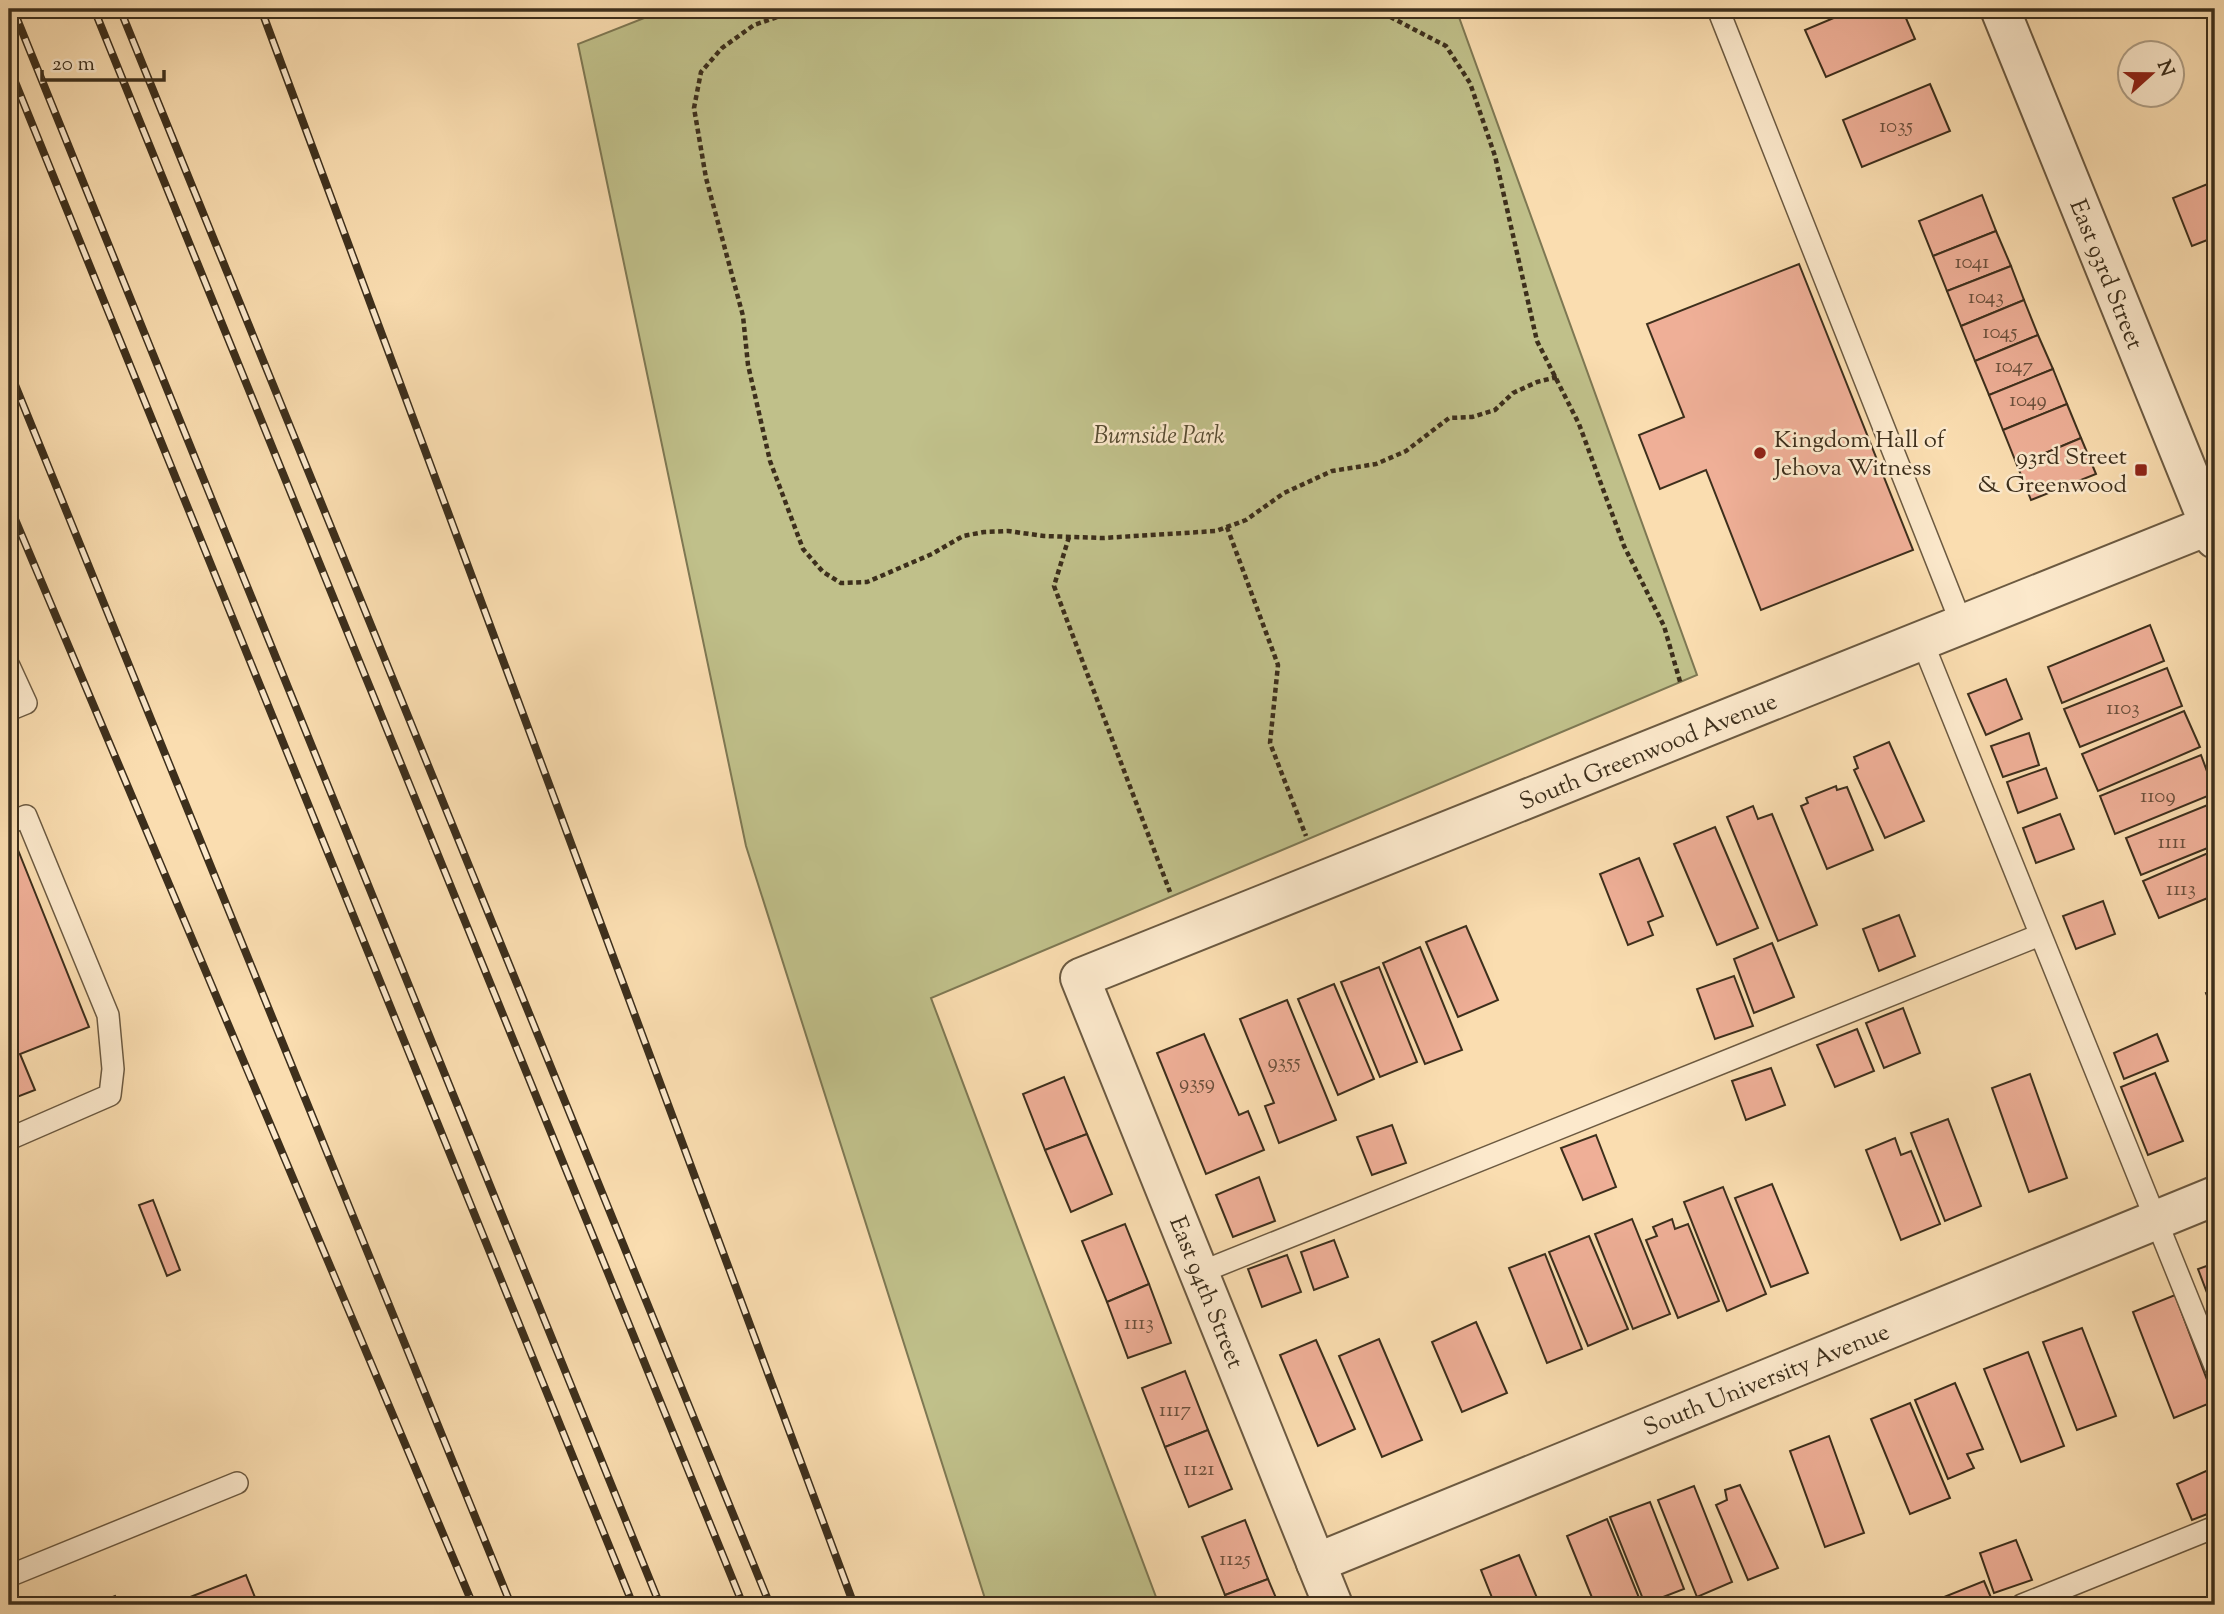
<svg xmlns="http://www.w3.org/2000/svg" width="2224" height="1614" font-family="'Sorts Mill Goudy',serif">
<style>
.green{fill:#c0c08a;stroke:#7e7853;stroke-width:2}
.building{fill:#efaf97;stroke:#3d2f1c;stroke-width:2}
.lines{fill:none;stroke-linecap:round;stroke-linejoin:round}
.service-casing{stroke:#6c5a41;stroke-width:24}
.minor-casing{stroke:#6c5a41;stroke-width:42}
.tertiary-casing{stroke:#6c5a41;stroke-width:42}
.path{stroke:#3d2f1c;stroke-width:4.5;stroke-dasharray:5 3.5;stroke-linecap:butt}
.service{stroke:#fce9cc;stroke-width:21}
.minor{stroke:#fce9cc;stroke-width:38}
.tertiary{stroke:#fce9cc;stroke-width:38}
.rail-casing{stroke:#3d2f1c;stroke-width:8}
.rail{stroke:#fce9cc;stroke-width:5;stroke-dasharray:16;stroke-linecap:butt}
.poi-dot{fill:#8f2418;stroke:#fce9cc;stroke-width:2.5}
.labels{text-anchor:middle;stroke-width:5;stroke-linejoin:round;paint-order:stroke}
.number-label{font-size:21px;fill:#6a4f3b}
.street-label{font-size:24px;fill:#3d2f1c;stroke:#fce9cc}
.park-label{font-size:24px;font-style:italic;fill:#574c32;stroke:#fce9cc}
.poi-label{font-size:24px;fill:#3d2f1c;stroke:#fce9cc;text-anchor:start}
</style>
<rect width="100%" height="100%" fill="#faddb0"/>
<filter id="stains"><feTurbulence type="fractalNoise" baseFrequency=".00286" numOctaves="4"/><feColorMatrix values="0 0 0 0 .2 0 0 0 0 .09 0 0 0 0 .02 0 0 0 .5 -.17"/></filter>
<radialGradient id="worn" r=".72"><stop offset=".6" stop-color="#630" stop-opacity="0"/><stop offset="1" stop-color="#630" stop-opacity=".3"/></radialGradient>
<!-- green -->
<path class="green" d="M 667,9 L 1456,9 L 1697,675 L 931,998 L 1159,1605 L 987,1605 L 746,846 L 578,44 Z"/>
<!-- building -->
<g class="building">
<path d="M 1855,9 L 1902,9 L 1915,39 L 1826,77 L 1805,30 Z"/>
<path d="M 1930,84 L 1950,131 L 1862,167 L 1843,120 Z"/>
<path d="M 2215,181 L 2215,237 L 2192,246 L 2173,198 Z"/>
<path d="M 1982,195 L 1996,231 L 1933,256 L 1919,221 Z"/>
<path d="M 1996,231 L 2011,266 L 1947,291 L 1933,256 Z"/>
<path d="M 1799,264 L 1913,550 L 1761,610 L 1706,470 L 1660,489 L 1639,435 L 1684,417 L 1647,324 Z"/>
<path d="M 2011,266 L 2024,300 L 1961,326 L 1947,291 Z"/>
<path d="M 2024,300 L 2038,335 L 1975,361 L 1961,326 Z"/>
<path d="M 2038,335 L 2053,369 L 1989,395 L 1975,361 Z"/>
<path d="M 2053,369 L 2067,404 L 2003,430 L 1989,395 Z"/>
<path d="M 2067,404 L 2081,438 L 2017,465 L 2003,430 Z"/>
<path d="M 2081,438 L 2096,474 L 2031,500 L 2017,465 Z"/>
<path d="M 2150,625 L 2164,661 L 2062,703 L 2048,667 Z"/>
<path d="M 2167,668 L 2182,706 L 2080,747 L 2064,709 Z"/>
<path d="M 2006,679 L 2022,719 L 1986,735 L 1968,694 Z"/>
<path d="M 2184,711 L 2200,747 L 2098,791 L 2082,754 Z"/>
<path d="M 2029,733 L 2039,765 L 2003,777 L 1991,746 Z"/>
<path d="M 1889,742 L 1924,821 L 1885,838 L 1854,770 L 1858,768 L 1854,757 Z"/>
<path d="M 2201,755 L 2215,793 L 2115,834 L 2100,796 Z"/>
<path d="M 2046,768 L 2057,798 L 2018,813 L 2007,782 Z"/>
<path d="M 1836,786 L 1837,790 L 1847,787 L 1873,850 L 1827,869 L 1801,806 L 1808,803 L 1806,798 Z"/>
<path d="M 2215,802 L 2215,845 L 2141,875 L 2126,838 Z"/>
<path d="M 1753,806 L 1758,819 L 1772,814 L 1817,925 L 1778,941 L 1727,817 Z"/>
<path d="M 2060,814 L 2074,849 L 2036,863 L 2023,828 Z"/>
<path d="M 1715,827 L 1758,928 L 1717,945 L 1674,844 Z"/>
<path d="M 18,850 L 89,1027 L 20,1054 L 35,1090 L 9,1100 L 9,853 Z"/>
<path d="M 2215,850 L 2215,895 L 2159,918 L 2143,881 Z"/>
<path d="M 1639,858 L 1663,916 L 1648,922 L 1653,935 L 1628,945 L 1600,874 Z"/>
<path d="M 2103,901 L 2115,934 L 2076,949 L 2063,916 Z"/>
<path d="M 1899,915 L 1915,956 L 1879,971 L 1863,929 Z"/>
<path d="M 1466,926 L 1498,1000 L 1458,1017 L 1426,942 Z"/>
<path d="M 1772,943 L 1794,997 L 1754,1013 L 1734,959 Z"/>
<path d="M 1420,947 L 1462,1050 L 1425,1064 L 1383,963 Z"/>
<path d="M 1379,967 L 1417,1062 L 1380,1077 L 1341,982 Z"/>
<path d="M 1734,976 L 1753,1026 L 1715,1039 L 1697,989 Z"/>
<path d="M 1334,984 L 1374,1079 L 1338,1095 L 1298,999 Z"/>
<path d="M 2215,990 L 2215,1015 L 2206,993 Z"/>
<path d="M 1287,1000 L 1336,1120 L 1279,1143 L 1265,1106 L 1274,1103 L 1240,1019 Z"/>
<path d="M 1903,1008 L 1920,1053 L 1884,1068 L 1866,1023 Z"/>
<path d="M 1857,1029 L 1874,1071 L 1835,1087 L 1817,1045 Z"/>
<path d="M 1204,1034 L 1239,1115 L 1248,1111 L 1264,1150 L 1206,1174 L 1157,1053 Z"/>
<path d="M 2157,1034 L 2168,1061 L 2124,1079 L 2114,1053 Z"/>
<path d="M 1771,1068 L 1785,1105 L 1746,1120 L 1732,1081 Z"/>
<path d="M 2155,1073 L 2183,1141 L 2148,1155 L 2121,1087 Z"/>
<path d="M 2030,1074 L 2067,1178 L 2029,1192 L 1992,1088 Z"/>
<path d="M 1064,1077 L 1087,1134 L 1045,1150 L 1023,1094 Z"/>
<path d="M 1948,1119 L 1981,1206 L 1945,1221 L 1911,1133 Z"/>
<path d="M 1392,1125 L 1406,1163 L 1372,1175 L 1357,1137 Z"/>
<path d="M 1087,1134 L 1112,1194 L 1071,1212 L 1045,1150 Z"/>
<path d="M 1596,1135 L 1616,1187 L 1583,1200 L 1561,1148 Z"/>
<path d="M 1895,1138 L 1901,1155 L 1911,1151 L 1940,1224 L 1901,1240 L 1866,1150 Z"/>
<path d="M 1259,1177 L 1275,1221 L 1233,1237 L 1216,1195 Z"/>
<path d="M 1772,1184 L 1808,1273 L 1771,1287 L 1735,1198 Z"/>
<path d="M 1723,1187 L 1766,1294 L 1727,1311 L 1684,1202 Z"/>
<path d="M 153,1200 L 180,1270 L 167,1276 L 139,1205 Z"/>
<path d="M 1632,1219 L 1670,1314 L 1633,1329 L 1595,1234 Z"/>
<path d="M 1672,1219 L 1675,1229 L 1688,1224 L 1719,1301 L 1678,1318 L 1646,1240 L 1657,1236 L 1653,1227 Z"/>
<path d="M 1125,1224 L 1149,1284 L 1107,1302 L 1082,1241 Z"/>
<path d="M 1589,1236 L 1628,1329 L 1588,1346 L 1549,1252 Z"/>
<path d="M 1334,1240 L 1348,1277 L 1314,1290 L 1301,1252 Z"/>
<path d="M 1545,1254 L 1582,1349 L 1547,1363 L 1509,1268 Z"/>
<path d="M 1287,1255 L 1301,1292 L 1262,1307 L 1248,1269 Z"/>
<path d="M 2215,1263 L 2215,1314 L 2198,1269 Z"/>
<path d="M 1149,1284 L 1171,1343 L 1128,1358 L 1107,1302 Z"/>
<path d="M 2175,1295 L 2215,1401 L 2174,1418 L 2133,1312 Z"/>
<path d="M 1476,1322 L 1507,1393 L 1462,1412 L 1432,1342 Z"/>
<path d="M 2082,1328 L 2116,1416 L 2077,1430 L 2043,1342 Z"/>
<path d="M 1379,1339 L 1422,1440 L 1382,1457 L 1339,1356 Z"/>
<path d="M 1316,1340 L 1355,1429 L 1318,1446 L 1280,1355 Z"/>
<path d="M 2028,1352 L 2064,1446 L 2021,1462 L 1984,1369 Z"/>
<path d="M 1185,1371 L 1208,1430 L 1165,1447 L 1142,1388 Z"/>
<path d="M 1955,1383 L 1983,1449 L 1967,1454 L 1974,1468 L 1948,1479 L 1915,1400 Z"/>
<path d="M 1910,1403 L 1950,1498 L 1910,1514 L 1871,1419 Z"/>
<path d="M 1208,1430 L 1232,1489 L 1189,1507 L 1165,1447 Z"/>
<path d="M 1829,1436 L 1864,1533 L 1825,1547 L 1790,1451 Z"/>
<path d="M 2215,1467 L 2215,1511 L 2192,1520 L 2177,1484 Z"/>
<path d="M 1740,1485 L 1778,1568 L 1748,1580 L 1716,1505 L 1727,1500 L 1725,1490 Z"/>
<path d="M 1694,1486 L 1732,1582 L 1697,1597 L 1658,1500 Z"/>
<path d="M 1650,1502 L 1684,1589 L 1645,1604 L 1610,1517 Z"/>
<path d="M 1607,1519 L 1642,1605 L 1595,1605 L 1567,1536 Z"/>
<path d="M 1245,1520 L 1268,1579 L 1225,1595 L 1202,1537 Z"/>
<path d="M 2016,1540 L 2032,1580 L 1994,1593 L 1980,1553 Z"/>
<path d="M 1519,1555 L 1540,1605 L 1495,1605 L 1481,1570 Z"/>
<path d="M 246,1575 L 256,1600 L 242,1605 L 170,1605 Z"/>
<path d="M 1268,1579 L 1279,1605 L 1230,1605 L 1225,1595 Z"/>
<path d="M 1984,1581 L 1992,1600 L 1978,1605 L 1936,1605 L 1934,1601 Z"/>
<path d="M 115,1596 L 118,1605 L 92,1605 Z"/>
</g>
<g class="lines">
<defs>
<g id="service">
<path d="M 1718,9 L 1962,625"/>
<path d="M 1922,641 L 2215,1366"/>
<path d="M 9,666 L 26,703 L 9,710"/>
<path d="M 9,823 L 26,816 L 108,1015 L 113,1069 L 110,1095 L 9,1139"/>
<path d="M 1199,1273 L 2040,935"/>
<path d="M 9,1576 L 237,1483"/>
<path d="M 2022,1605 L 2215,1527"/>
</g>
<g id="minor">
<path d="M 1316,1563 L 2215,1196"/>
<path d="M 1333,1605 L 1080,978 L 2215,523"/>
</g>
<path id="tertiary" d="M 2000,9 L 2215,539"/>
</defs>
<!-- service casing -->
<use href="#service" class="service-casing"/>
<!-- minor casing -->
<use href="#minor" class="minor-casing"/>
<!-- tertiary casing -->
<use href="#tertiary" class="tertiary-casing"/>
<!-- path -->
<g class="path">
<path d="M 801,9 L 754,25 L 722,48 L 701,72 L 694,108 L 706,178 L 743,316 L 748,365 L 770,461 L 803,549 L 823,572 L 841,583 L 867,582 L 932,554 L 963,536 L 984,532 L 1008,531 L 1044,536 L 1103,538 L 1216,531 L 1246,520 L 1284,493 L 1332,471 L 1376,464 L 1406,451 L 1449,418 L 1472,417 L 1495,410 L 1513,393 L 1537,382 L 1557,377"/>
<path d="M 1375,9 L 1446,46 L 1470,83 L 1495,156 L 1537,341 L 1579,424 L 1624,546 L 1664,626 L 1681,685"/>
<path d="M 1227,527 L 1278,665 L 1270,743 L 1306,836"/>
<path d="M 1069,537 L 1054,586 L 1170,892"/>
</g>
<!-- service -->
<use href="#service" class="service"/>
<!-- minor -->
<use href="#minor" class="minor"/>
<!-- tertiary -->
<use href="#tertiary" class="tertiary"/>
<defs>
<g id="rail">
<path d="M 13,9 L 660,1605"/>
<path d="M 94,9 L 743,1605"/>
<path d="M 120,9 L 770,1605"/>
<path d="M 261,9 L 854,1605"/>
<path d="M 9,67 L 633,1605"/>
<path d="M 9,370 L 511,1605"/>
<path d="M 9,505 L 473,1605"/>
</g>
</defs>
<!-- rail casing -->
<use href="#rail" class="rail-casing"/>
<!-- rail -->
<use href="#rail" class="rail"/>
</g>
<!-- markers -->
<g class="poi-dot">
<circle cx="1760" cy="453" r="7"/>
<rect x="2134" y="463" width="14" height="14" rx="3.5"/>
</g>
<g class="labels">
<!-- number labels -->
<g class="number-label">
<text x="1896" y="132">1035</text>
<text x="1972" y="268">1041</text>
<text x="1986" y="303">1043</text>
<text x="2000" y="338">1045</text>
<text x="2014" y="372">1047</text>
<text x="2028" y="406">1049</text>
<text x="2123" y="714">1103</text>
<text x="2158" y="802">1109</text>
<text x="2172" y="848">1111</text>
<text x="2181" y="895">1113</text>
<text x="1284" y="1068">9355</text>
<text x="1197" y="1089">9359</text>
<text x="1139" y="1329">1113</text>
<text x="1175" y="1416">1117</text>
<text x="1199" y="1475">1121</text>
<text x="1235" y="1565">1125</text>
</g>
<!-- street labels -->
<g class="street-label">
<text transform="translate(2107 274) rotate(68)" y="8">East 93rd Street</text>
<text transform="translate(1648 751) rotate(-22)" y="8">South Greenwood Avenue</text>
<text transform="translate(1207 1292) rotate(68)" y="8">East 94th Street</text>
<text transform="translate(1766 1379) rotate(-22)" y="8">South University Avenue</text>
</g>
<!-- park labels -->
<g class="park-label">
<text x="1159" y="443">Burnside Park</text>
</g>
<!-- poi labels -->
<g class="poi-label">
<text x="1774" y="447">Kingdom Hall of<tspan x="1774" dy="28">Jehova Witness</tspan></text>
<text x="2127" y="464" text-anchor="end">93rd Street<tspan x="2127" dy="28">&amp; Greenwood</tspan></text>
</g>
</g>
<!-- margin -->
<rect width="2224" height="1614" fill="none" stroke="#faddb0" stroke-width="35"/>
<rect x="10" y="10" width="2203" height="1593" fill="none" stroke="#3d2f1c" stroke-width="3.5"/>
<rect x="18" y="18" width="2189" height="1579" fill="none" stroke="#3d2f1c" stroke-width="2"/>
<!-- north arrow -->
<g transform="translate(2151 74) rotate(69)"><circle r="33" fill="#fce9cc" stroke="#b09f86" stroke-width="2"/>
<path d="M0-5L12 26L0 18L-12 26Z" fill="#8f2418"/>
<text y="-10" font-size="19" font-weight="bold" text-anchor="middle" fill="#3d2f1c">N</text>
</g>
<!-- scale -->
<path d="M42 70v10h122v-10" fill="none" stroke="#3d2f1c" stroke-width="3.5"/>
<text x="52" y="70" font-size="21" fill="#3d2f1c" stroke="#fce9cc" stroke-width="5" paint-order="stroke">20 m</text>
<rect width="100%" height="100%" filter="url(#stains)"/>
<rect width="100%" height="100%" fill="url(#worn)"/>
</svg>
